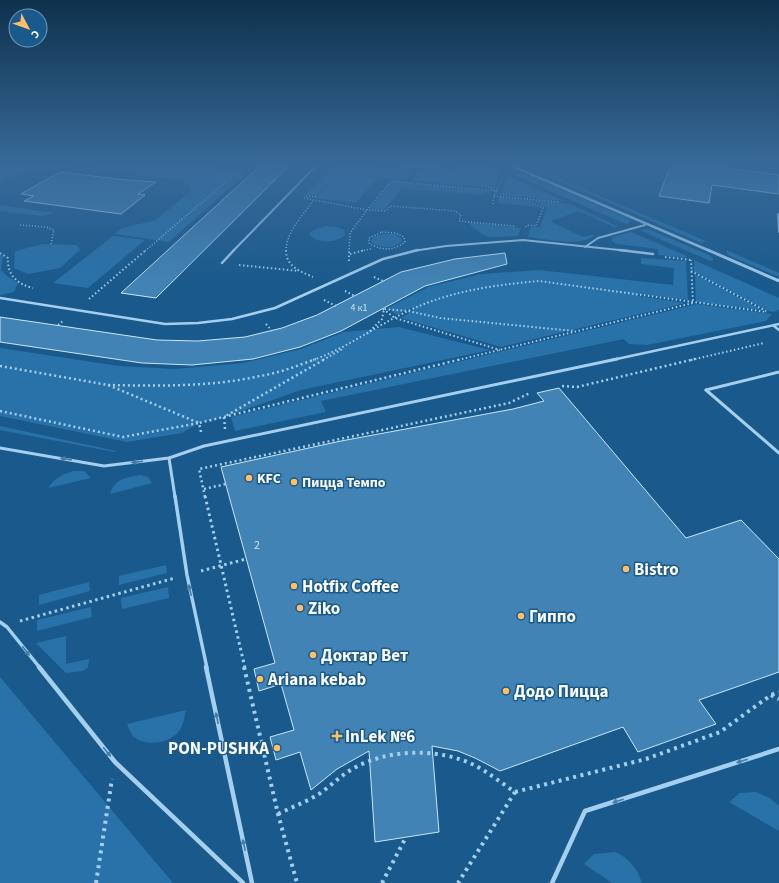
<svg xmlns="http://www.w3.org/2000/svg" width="779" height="883" font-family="'Source Sans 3',sans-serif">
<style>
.green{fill:#2972a9}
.building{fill:#4283b5;stroke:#cbe6fa}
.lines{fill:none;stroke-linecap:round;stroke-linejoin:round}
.path-far4{stroke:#a5cfee;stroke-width:1.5;stroke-dasharray:1 2;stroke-linecap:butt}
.path-far3{stroke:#a5cfee;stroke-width:2;stroke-dasharray:1.5 2.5;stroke-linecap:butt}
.path-far2{stroke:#a5cfee;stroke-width:2.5;stroke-dasharray:2 3;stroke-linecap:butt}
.path-far1{stroke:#a5cfee;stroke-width:3;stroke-dasharray:2.5 3.5;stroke-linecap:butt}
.path{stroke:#a5cfee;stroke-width:4;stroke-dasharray:3 4.5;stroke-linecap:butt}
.service-far4{stroke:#a5cfee;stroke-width:2}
.service-far3{stroke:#a5cfee;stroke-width:2.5}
.service-far2{stroke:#a5cfee;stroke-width:3}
.service-far1{stroke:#a5cfee;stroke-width:3.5}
.service{stroke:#a5cfee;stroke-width:4.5}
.minor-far1{stroke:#a5cfee;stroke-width:2.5}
.minor{stroke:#a5cfee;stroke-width:3}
.oneway{fill:#437ca9}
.poi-dot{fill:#ffbf62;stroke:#19598c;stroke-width:1.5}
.labels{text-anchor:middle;stroke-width:3;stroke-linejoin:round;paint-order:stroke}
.far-number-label{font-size:10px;fill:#d0e0ec}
.number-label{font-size:12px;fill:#d0e0ec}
.poi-label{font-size:14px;font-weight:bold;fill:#fff;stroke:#19598c;text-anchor:start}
.near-poi-label{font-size:17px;font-weight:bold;fill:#fff;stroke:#19598c;text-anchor:start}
</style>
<rect width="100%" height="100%" fill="#19598c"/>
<!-- green -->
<g class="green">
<path d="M 4,164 L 218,164 L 214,167 L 216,169 L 247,172 L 169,242 L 115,234 L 122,228 L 156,220 L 192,190 L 184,181 L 87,167 L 39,170 L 11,176 L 0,184 L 0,166 Z"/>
<path d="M 335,164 L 364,164 L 413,170 L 406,180 L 378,179 L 378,177 L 339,173 L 316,196 L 306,195 Z"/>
<path d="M 456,164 L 481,164 L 501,173 L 494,189 L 447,167 Z"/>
<path d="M 521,164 L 524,164 L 706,241 L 701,243 Z"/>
<path d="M 441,168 L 487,188 L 411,181 L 419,170 L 431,171 Z"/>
<path d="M 522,173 L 627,218 L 630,220 L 629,223 L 626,224 L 514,175 Z"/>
<path d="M 339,174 L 377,178 L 356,203 L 316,198 Z"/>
<path d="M 508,176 L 564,201 L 499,195 Z"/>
<path d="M 395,181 L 402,182 L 486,191 L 483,195 L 402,188 L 384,210 L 370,209 L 390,183 Z"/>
<path d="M 499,197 L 524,200 L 539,207 L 498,203 Z"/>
<path d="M 531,200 L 570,204 L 619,227 L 614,227 L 579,211 L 550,221 L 583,237 L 592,235 L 594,236 C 578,247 546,239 528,237 L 531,227 L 540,227 L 547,208 Z"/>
<path d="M 0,205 L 54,213 L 43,216 L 0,211 Z"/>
<path d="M 467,222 L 521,228 L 518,236 L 489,237 L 482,234 Z"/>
<path d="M 326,226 L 337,227 L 344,230 L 345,235 C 337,243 318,244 310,235 L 310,233 L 316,229 Z"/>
<path d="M 648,229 L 709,255 L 714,259 L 710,261 L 639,230 Z"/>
<path d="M 631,232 L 687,256 L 685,258 L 658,255 L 658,249 L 617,244 L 612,241 L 613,237 Z"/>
<path d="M 384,234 L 394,234 L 402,239 L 402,241 C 395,249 379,249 371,242 L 371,240 L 375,236 Z"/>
<path d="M 113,236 L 145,240 L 88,288 L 53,283 Z"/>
<path d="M 43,244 L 77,245 L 80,250 L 60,268 L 28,274 L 14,268 L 15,251 Z"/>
<path d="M 726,250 L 779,273 L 779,277 L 728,255 Z"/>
<path d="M 0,254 L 3,256 L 1,270 L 7,276 L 18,283 L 14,292 L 0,295 Z"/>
<path d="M 641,258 L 686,261 L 688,300 L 638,294 L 638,296 L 686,303 L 501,347 L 401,318 L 412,311 L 413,307 L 396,315 L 388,308 L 428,287 L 481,274 L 539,270 L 673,285 L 674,268 L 641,264 Z"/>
<path d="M 694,260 L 779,298 L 779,309 L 774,312 L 768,311 L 694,272 Z"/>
<path d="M 695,274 L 762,310 L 696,302 Z"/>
<path d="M 697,304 L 772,314 L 766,321 L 647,345 L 629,344 L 624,339 L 321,401 L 326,412 L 235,431 L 231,417 Z"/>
<path d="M 399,327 L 490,350 L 301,390 L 224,417 L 199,423 L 182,433 L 127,442 L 0,416 L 0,348 L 119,366 L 175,369 L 244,363 L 301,349 L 344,332 Z"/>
<path d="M 0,426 L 116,451 L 114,452 L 0,430 Z"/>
<path d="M 74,471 L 84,471 L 91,478 L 48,488 C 54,478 63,474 74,471 Z"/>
<path d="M 141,475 L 148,477 L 152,483 L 110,494 C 114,479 127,477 141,475 Z"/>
<path d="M 166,565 L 167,573 L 119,585 L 119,576 Z"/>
<path d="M 89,582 L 90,591 L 39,605 L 39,595 Z"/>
<path d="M 168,587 L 169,598 L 122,609 L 121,598 Z"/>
<path d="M 91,607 L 92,617 L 37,631 L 37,620 Z"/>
<path d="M 66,636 L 66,664 L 89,659 L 88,667 L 83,671 L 66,673 L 36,643 Z"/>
<path d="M 0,677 L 173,883 L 0,883 Z"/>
<path d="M 186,710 C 184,718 184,725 179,731 C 170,744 144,747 133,736 C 130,733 129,728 127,724 Z"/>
<path d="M 756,792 L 770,798 L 779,806 L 779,831 L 729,802 L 740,793 Z"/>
<path d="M 616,852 C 630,860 637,868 642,883 L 612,883 L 584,864 L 594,854 Z"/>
</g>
<!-- building -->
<g class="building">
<path d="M 262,164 L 291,164 L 156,298 L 121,293 Z"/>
<path d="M 671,164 L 696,164 L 779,175 L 779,194 L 712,185 L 709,203 L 659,196 Z"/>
<path d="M 60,172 L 126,180 L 156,182 L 138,194 L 145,195 L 121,214 L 24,201 L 34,196 L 21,194 Z"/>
<path d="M 505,253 L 507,264 L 425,286 L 341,331 L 300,347 L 253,359 L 192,365 L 142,363 L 0,342 L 0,317 L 157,340 L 198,341 L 245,337 L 282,328 L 317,315 L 401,272 L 455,259 Z"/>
<path d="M 559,388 L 686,538 L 741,520 L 779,559 L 779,672 L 699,700 L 716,724 L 638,752 L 623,727 L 500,771 L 475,758 L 458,751 L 432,746 L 439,832 L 375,842 L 369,751 L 337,769 L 311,790 L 300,752 L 276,760 L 270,737 L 294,730 L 281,684 L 259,691 L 254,669 L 275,663 L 221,467 L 341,441 L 513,409 L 544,401 L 537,393 Z"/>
</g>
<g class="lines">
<!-- path-far4 -->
<g class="path-far4">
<path d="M 486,164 L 495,168"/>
<path d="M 455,173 L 497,191 L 391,181 L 367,210 L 386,211 L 390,206 L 455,211 L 461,215 L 459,221 L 514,226"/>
<path d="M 306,196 L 317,197"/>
<path d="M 494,196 L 560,202"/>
<path d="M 304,198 L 367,210 L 350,233 L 349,251"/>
<path d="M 493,204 L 494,196 L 503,177"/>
<path d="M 20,225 L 46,227 L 54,230 L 51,244"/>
<path d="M 526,227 L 527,225 L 536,226 L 543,208 L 527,200"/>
<path d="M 382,232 L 395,233 L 404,237 L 405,242 C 394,251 380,251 369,243 L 369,238 Z"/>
<path d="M 145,251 L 227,181 L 207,164"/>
<path d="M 286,251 C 286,232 303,215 314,200"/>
<path d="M 361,251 L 371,249"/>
</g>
<!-- path-far3 -->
<g class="path-far3">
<path d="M 286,250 C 286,267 300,271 313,277"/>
<path d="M 0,253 L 8,258 C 7,275 17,284 33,288"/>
<path d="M 350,254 L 365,250"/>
<path d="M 665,257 L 691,260"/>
<path d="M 349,261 L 349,250"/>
<path d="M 239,265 L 299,271"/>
<path d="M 691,271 L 766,311"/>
<path d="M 374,277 L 383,281"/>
<path d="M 345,291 L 355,296"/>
<path d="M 89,299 L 146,250"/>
<path d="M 324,300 L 336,306"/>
<path d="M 383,309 L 395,318 L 500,350"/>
<path d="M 266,324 L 272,331"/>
<path d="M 58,325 L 63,321"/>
<path d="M 367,334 L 382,319 L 384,309 L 408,311 L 440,318 L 574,331"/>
<path d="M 313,360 C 347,348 376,326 408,311 C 450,291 494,285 539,281 L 767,312"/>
<path d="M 323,360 L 344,348"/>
<path d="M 458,360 L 693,303 L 691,260"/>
<path d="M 691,360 L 764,343"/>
</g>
<!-- path-far2 -->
<g class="path-far2">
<path d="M 0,366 L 108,385 L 199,423"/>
<path d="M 108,385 C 158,386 211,387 260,376 C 279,373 297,366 316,359"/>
<path d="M 562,386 L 577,387 L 695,359"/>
<path d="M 0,411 L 123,437 L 199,423"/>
<path d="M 225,429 L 224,417 L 325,359"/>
<path d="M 201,432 L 199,423 L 462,359"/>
<path d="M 204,489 L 226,484"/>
<path d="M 205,497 L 199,469 L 509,403 L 530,393"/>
</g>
<!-- path-far1 -->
<g class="path-far1">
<path d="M 205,496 L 245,668"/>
<path d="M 201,571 L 246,559"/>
<path d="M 20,621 L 175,578"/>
</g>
<!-- path -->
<g class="path">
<path d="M 244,667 L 278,814 L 297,883"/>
<path d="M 771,695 L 779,699"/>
<path d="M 515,792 L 646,759 L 720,732 L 771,695 L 779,692"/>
<path d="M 278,814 C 292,807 306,802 319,794 C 332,785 342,774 356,767 C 390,749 437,748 472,764 C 487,771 501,783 515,792 L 458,883"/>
<path d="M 96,883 L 112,779"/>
<path d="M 382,883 L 405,839"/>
</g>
<!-- service-far4 -->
<g class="service-far4">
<path d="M 388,164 L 432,168 L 448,164"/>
<path d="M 778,214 L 779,232"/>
<path d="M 585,247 L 598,238 L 645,225"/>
<path d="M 233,251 L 318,164"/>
<path d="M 413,251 L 446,246 L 523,240 L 629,251"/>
</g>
<!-- service-far3 -->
<g class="service-far3">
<path d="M 619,250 L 653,254"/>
<path d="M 222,263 L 234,250"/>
<path d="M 0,298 L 165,324 L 198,323 L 232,319 L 275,308 L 383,259 L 418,250"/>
<path d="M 774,326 L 779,330"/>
<path d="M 612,360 L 779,324"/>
</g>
<!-- service-far2 -->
<g class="service-far2">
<path d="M 706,390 L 779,453"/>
<path d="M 706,390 L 779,372"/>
<path d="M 0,448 L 104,466 L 169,458 L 204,446 L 617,359"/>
<path d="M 169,458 L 175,497"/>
</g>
<!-- service-far1 -->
<g class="service-far1">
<path d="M 175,496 L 187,575 L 207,668"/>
<path d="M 0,622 L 7,627 L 40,668"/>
</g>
<!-- service -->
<g class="service">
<path d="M 39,667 L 115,762 L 243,883"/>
<path d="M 206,667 L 252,883"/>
<path d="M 552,883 L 585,811 L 779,749"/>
</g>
<!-- minor-far1 -->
<path class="minor-far1" d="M 507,164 L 710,251"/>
<!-- minor -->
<path class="minor" d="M 708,250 L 779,281"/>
</g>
<!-- one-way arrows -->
<defs><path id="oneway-solid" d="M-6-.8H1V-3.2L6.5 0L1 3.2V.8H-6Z"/></defs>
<g class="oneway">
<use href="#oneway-solid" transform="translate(66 459) rotate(-171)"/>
<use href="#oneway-solid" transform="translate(137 462) rotate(173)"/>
<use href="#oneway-solid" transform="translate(190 590) rotate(-102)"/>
<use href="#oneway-solid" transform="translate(26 651) rotate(52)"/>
<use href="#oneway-solid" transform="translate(217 718) rotate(-102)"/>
<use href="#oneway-solid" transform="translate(107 752) rotate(51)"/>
<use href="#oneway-solid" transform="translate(742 761) rotate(162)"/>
<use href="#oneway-solid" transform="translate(618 801) rotate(162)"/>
<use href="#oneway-solid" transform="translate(244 845) rotate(-102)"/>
</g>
<!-- sky -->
<linearGradient id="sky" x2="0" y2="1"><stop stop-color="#0e314d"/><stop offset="0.57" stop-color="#386a99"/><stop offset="1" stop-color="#386a99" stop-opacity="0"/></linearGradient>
<rect width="779" height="288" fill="url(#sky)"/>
<!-- markers -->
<g class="poi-dot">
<circle cx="249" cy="478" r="4"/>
<circle cx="294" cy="482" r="4"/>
<circle cx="626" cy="569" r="4"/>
<circle cx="294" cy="586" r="4"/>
<circle cx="300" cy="608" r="4"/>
<circle cx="521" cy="616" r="4"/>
<circle cx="313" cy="655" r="4"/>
<circle cx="260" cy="679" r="4"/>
<circle cx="506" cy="691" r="4"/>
<path d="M335 730h4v4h4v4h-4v4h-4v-4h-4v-4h4z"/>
<circle cx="277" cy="748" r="4"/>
</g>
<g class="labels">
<!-- far-number labels -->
<g class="far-number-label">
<text x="359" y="311">4 к1</text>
</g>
<!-- number labels -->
<g class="number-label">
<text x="257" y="549">2</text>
</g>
<!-- poi labels -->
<g class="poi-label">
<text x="257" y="483">KFC</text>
<text x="302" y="487">Пицца Темпо</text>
</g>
<!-- near-poi labels -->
<g class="near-poi-label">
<text x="634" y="575">Bistro</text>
<text x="302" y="592">Hotfix Coffee</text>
<text x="308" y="614">Ziko</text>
<text x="529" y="622">Гиппо</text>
<text x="321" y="661">Доктар Вет</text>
<text x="268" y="685">Ariana kebab</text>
<text x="514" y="697">Додо Пицца</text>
<text x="345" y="742">InLek №6</text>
<text x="269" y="754" text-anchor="end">PON-PUSHKA</text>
</g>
</g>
<!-- north arrow -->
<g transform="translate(28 28) rotate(131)"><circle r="19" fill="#19598c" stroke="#759bba"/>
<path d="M0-3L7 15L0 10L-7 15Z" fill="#ffbf62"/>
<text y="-6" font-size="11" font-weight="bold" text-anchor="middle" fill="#ffffff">С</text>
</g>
</svg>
